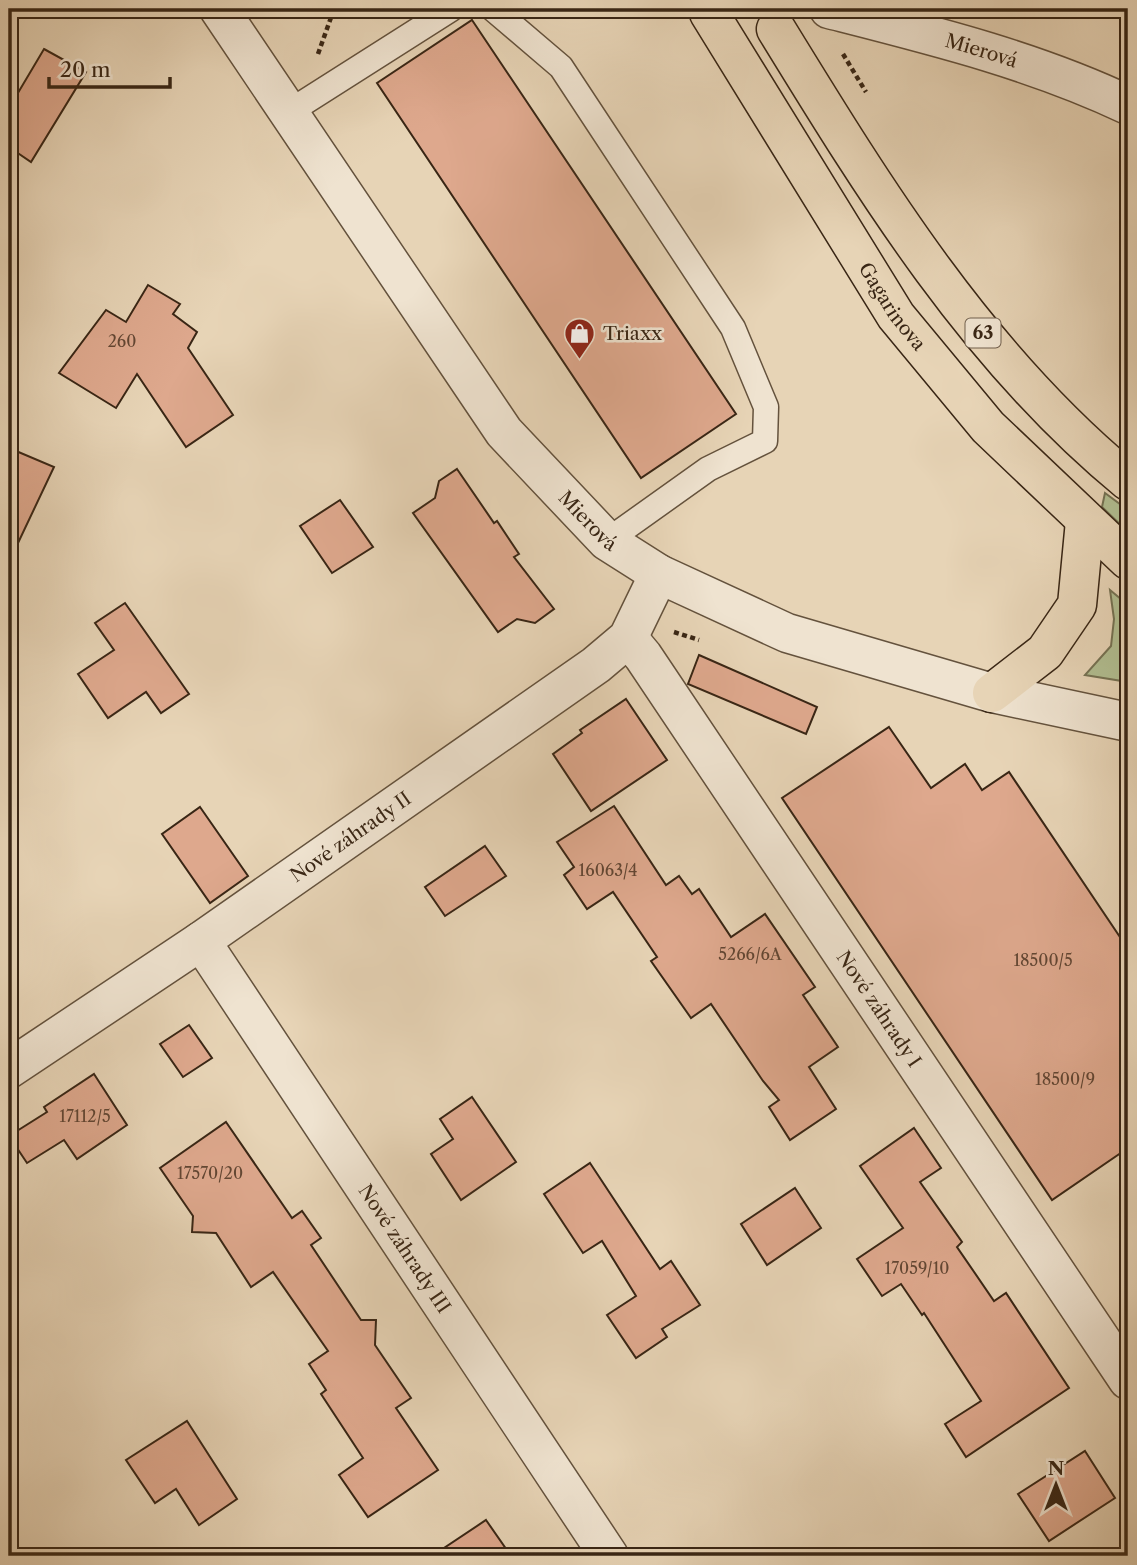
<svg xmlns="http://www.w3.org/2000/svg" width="1137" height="1565" font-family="'Libre Caslon Text',serif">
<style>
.grass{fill:#b1be91;stroke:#757253;stroke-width:2}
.building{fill:#dea88d;stroke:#392615;stroke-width:2}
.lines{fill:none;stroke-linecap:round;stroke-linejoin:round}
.service-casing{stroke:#64523d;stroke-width:27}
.minor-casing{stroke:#64523d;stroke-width:41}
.tertiary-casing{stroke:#64523d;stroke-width:41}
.primary-casing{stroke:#392615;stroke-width:41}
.path{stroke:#392615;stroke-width:4.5;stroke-dasharray:5 3.5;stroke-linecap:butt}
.service{stroke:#efe3d0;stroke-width:24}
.minor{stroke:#efe3d0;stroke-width:38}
.tertiary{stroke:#efe3d0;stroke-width:38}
.primary{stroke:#e7d4b6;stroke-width:38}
.labels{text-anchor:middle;stroke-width:5;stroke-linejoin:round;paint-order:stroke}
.number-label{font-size:16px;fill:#624633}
.shield{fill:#efe3d0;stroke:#705f4d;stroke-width:2}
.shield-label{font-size:18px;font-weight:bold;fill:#392615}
.street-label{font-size:19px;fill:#392615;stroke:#efe3d0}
.poi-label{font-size:19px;fill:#392615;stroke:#efe3d0;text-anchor:start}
</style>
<rect width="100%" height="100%" fill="#e7d4b6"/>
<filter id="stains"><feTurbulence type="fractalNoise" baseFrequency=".00286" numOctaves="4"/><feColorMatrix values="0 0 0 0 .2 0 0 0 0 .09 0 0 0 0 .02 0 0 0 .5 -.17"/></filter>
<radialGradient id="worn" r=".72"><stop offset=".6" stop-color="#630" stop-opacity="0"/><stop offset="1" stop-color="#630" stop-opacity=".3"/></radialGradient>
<!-- grass -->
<g class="grass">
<path d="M 1105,493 L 1128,510 L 1128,532 L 1102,507 Z"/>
<path d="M 1110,590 L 1128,605 L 1128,682 L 1085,675 L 1111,646 L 1114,619 Z"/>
</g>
<!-- building -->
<g class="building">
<path d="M 472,20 L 736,414 L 641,478 L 377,83 Z"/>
<path d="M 44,49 L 86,72 L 31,162 L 9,147 L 9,108 Z"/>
<path d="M 148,285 L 180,304 L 173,314 L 197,332 L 188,348 L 233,415 L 186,447 L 137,374 L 116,408 L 59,373 L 106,310 L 126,322 Z"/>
<path d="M 9,448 L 54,467 L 9,562 Z"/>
<path d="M 457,469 L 494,523 L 497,521 L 519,554 L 514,557 L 554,609 L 535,623 L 517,619 L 498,632 L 413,513 L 435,498 L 439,481 Z"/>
<path d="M 340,500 L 373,547 L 332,573 L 300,526 Z"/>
<path d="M 125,603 L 189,694 L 161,713 L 146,692 L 108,718 L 78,674 L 114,650 L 95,623 Z"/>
<path d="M 699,655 L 817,707 L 806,734 L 688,684 Z"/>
<path d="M 626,699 L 667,760 L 591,811 L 553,754 L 582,733 L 580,730 Z"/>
<path d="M 889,727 L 931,788 L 965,764 L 982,790 L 1009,772 L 1128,949 L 1128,1148 L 1052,1200 L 782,798 Z"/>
<path d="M 614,806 L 666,885 L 679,876 L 692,894 L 699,889 L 731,937 L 765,914 L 815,987 L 803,995 L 838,1047 L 809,1067 L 836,1109 L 790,1140 L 769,1107 L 779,1100 L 763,1081 L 711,1004 L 691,1018 L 651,961 L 657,957 L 613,892 L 587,909 L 564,875 L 574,867 L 557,842 Z"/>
<path d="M 200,807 L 248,876 L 210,903 L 162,834 Z"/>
<path d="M 485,846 L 506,876 L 445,916 L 425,887 Z"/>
<path d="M 189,1025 L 212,1058 L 183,1077 L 160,1044 Z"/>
<path d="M 94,1074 L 127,1125 L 77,1159 L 64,1140 L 27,1163 L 9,1136 L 47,1112 L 44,1107 Z"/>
<path d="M 472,1097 L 516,1162 L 461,1200 L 431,1154 L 453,1139 L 440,1119 Z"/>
<path d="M 226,1122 L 292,1218 L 302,1211 L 321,1238 L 311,1245 L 361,1320 L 376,1320 L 375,1345 L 411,1398 L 396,1408 L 438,1470 L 368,1517 L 339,1475 L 363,1458 L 321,1394 L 326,1390 L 309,1364 L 328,1351 L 273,1272 L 251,1287 L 216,1233 L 192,1232 L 193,1216 L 160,1168 Z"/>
<path d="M 914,1128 L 941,1168 L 920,1182 L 962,1242 L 957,1247 L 994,1301 L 1006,1293 L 1069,1388 L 966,1457 L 945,1424 L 981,1401 L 924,1313 L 922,1315 L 901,1284 L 882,1296 L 857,1259 L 903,1228 L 860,1166 Z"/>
<path d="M 590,1163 L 660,1269 L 671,1261 L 700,1305 L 662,1329 L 667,1337 L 636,1358 L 607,1315 L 636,1296 L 602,1241 L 583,1253 L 544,1194 Z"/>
<path d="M 795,1188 L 821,1228 L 767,1265 L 741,1224 Z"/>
<path d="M 187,1421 L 237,1499 L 199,1525 L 176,1489 L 155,1503 L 126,1460 Z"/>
<path d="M 1085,1451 L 1115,1498 L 1049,1541 L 1018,1494 Z"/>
<path d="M 486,1520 L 511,1556 L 432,1556 Z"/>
</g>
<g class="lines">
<defs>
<g id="service">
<path d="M 493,9 L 561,67 L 733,328 L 766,407 L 765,441 L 708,469 L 607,541"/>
<path d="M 289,112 L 451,9"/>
</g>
<g id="minor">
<path id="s1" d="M 219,9 L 504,432 L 607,541 L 659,574 L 787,633 L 992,693 L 1128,722"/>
<path id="s2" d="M 628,638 L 643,656 L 1128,1380"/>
<path id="s3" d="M 201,941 L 609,1556"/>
<path id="s4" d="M 9,1069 L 201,941 L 596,665 L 628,638 L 659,574"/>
</g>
<g id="tertiary">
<path id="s5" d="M 829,9 C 931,35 1033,60 1128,105"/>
</g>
<g id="primary">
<path id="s6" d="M 709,13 L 896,316 L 988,427 L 1128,560"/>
<path d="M 776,29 C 876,192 978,358 1128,481"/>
<path d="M 992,693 L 1045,652 L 1077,605 L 1085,521"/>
</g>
</defs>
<!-- service casing -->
<use href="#service" class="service-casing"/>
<!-- minor casing -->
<use href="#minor" class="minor-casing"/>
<!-- tertiary casing -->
<use href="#tertiary" class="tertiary-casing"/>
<!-- primary casing -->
<use href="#primary" class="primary-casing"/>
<!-- path -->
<g class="path">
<path d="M 318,54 L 334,9"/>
<path d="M 843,54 L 866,92"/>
<path d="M 674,632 L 699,640"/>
</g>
<!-- service -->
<use href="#service" class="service"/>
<!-- minor -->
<use href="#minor" class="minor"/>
<!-- tertiary -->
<use href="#tertiary" class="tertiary"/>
<!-- primary -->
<use href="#primary" class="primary"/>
</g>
<!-- icons -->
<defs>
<symbol id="shop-pin" viewBox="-11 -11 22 30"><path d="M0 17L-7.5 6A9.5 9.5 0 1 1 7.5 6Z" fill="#8f2418" stroke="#efe3d0"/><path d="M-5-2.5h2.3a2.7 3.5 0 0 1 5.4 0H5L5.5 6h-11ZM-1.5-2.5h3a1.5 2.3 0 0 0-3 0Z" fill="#fff"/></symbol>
</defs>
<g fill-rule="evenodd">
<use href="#shop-pin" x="562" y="316" width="35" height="47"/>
</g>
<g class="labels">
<!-- number labels -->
<g class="number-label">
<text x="122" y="347">260</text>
<text x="608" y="876">16063/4</text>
<text x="750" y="960">5266/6A</text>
<text x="1043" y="966">18500/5</text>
<text x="1065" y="1085">18500/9</text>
<text x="85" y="1122">17112/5</text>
<text x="210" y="1179">17570/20</text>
<text x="917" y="1274">17059/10</text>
</g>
<!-- shield labels -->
<rect class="shield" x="965.5" y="318.5" width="35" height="29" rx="5"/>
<g class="shield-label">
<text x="983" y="339">63</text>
</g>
<!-- street labels -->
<g class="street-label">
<text dy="7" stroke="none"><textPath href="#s5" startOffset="158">Mierová</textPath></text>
<text dy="7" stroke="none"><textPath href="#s6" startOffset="346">Gagarinova</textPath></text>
<text dy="7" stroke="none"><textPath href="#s1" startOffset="632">Mierová</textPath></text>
<text dy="7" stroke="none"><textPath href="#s4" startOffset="413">Nové záhrady II</textPath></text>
<text dy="7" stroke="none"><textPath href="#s2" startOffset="448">Nové záhrady I</textPath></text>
<text dy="7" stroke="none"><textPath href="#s3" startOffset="369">Nové záhrady III</textPath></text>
</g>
<!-- poi labels -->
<g class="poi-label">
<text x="603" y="340">Triaxx</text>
</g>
</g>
<!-- margin -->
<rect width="1137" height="1565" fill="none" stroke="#e7d4b6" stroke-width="35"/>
<rect x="10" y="10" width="1116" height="1544" fill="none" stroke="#392615" stroke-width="3.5"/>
<rect x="18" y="18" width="1102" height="1530" fill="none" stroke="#392615" stroke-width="2"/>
<!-- north arrow -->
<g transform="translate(1056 1485)" stroke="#efe3d0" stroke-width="5" paint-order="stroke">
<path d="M0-5L12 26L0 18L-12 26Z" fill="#392615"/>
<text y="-10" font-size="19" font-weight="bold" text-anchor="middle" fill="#392615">N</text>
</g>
<!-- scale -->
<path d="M49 77v10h121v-10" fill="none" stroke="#392615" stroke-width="3.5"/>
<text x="60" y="77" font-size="21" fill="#392615" stroke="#efe3d0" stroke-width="5" paint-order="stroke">20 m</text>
<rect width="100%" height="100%" filter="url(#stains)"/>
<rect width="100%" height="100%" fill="url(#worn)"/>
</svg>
